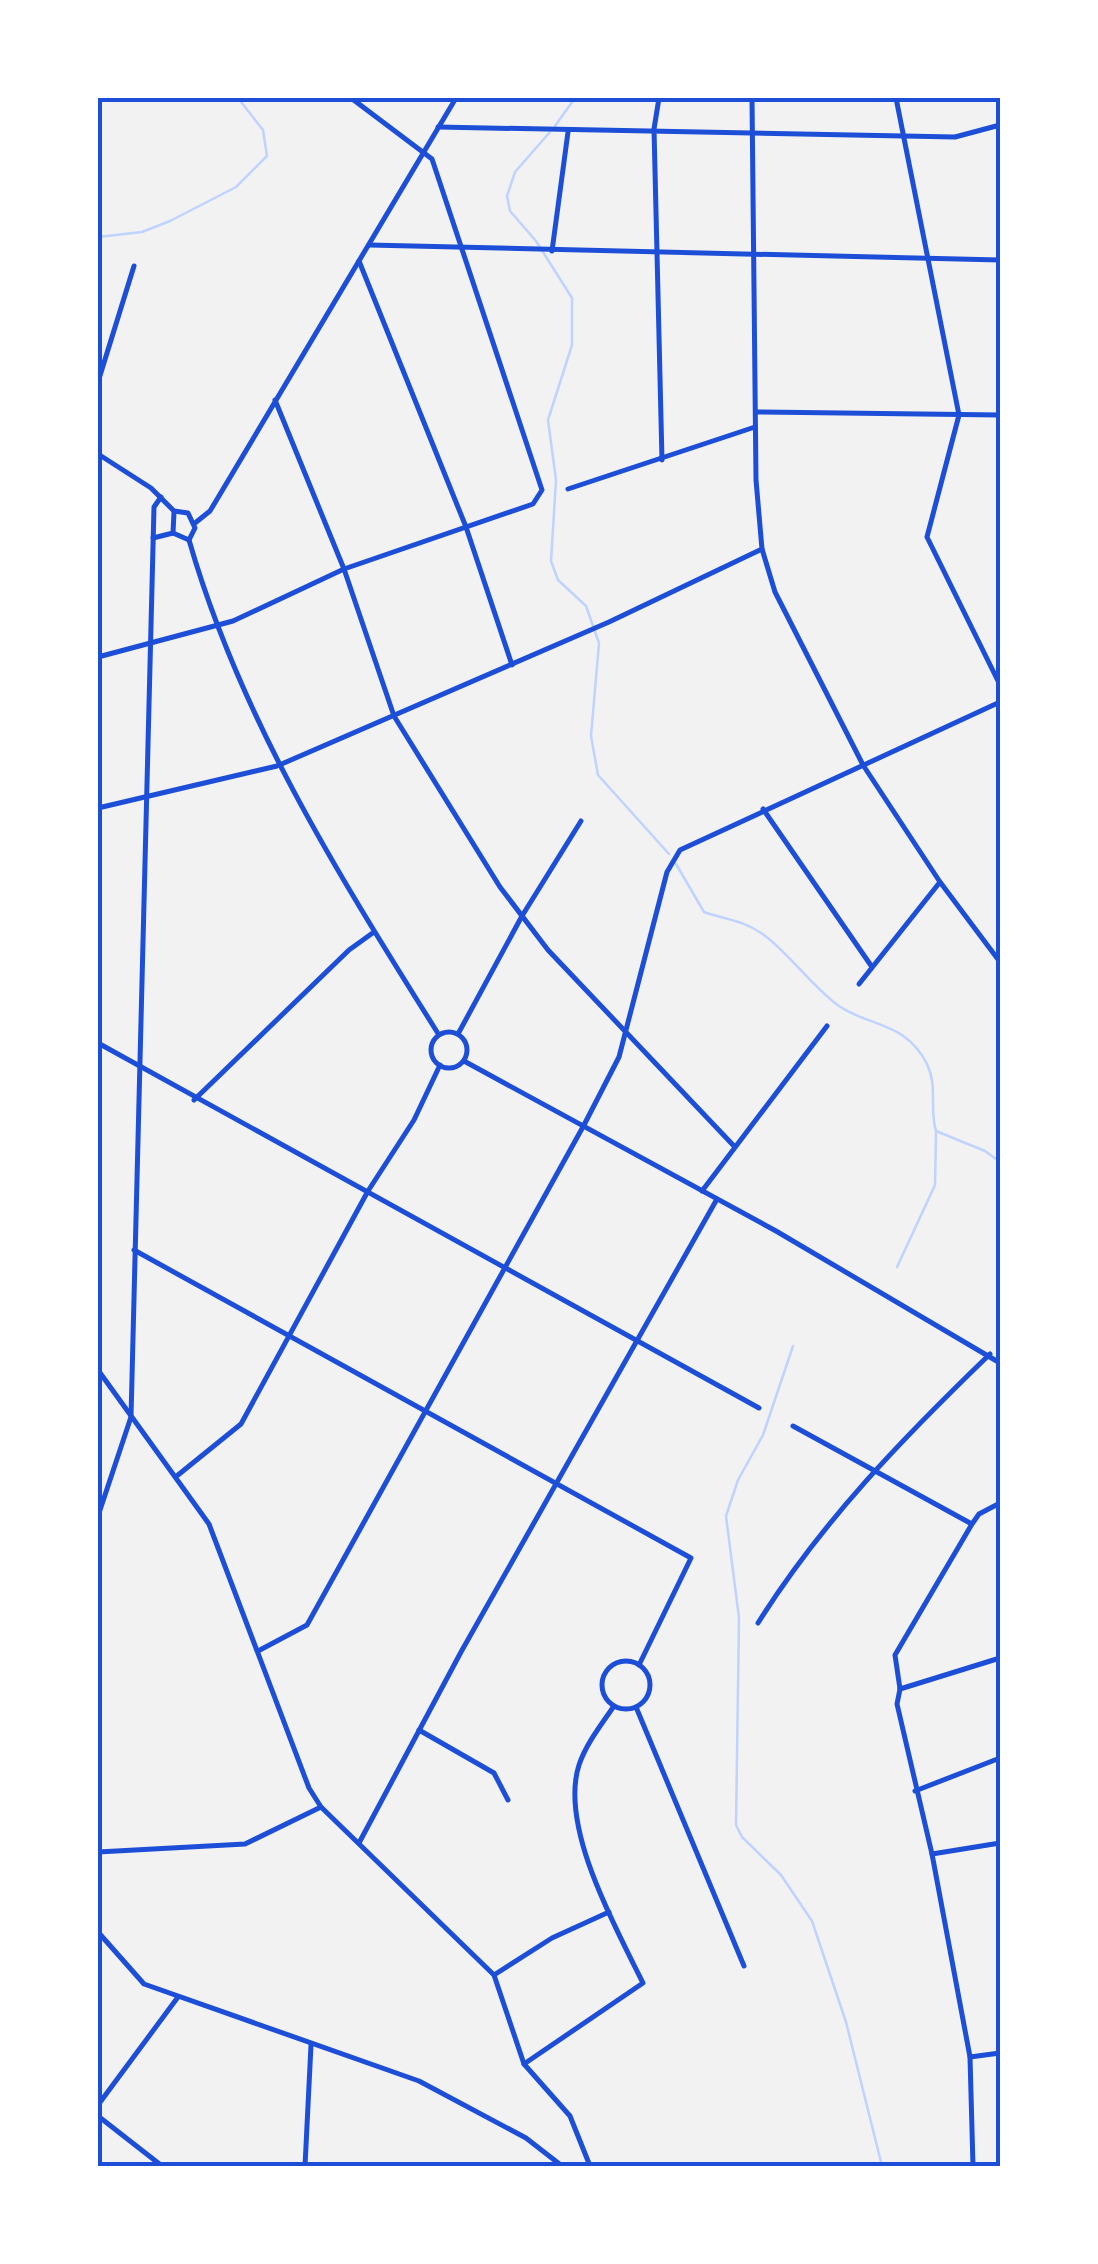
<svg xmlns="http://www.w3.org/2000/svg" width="1098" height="2264" font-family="Raleway,sans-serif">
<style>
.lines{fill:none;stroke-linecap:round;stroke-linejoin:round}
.stream{stroke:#bfd3fe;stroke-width:2.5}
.minor{stroke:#1d4ed8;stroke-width:5}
.tertiary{stroke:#1d4ed8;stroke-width:5}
.neatline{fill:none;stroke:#1d4ed8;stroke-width:4}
</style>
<rect width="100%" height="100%" fill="#f2f2f2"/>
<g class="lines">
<!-- stream -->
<g class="stream">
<path d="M 555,126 L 575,98"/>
<path d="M 550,132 L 515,172 L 507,196 L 510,211 L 536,241 L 572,298 L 572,345 L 548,420 L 556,480 L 551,561 L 558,580 L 586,606 L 599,643 L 591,736 L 598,775 L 669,854"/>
<path d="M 98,237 L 142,232 L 170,221 L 236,187 L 267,156 L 263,130 L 238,98"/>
<path d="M 676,864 L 704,912 C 724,919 742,920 761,933 C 785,948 812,987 839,1006 C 869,1027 905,1021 927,1064 C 938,1087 929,1109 936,1131 L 985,1151 L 1000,1162"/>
<path d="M 897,1267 L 935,1185 L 936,1133"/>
<path d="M 793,1346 L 763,1435 L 738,1480 L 726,1516 L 739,1618 L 736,1825 L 742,1837 L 781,1875 L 812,1921 L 846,2022 L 882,2166"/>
</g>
<!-- minor -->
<g class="minor">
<path d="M 659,98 L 654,129 L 662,460"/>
<path d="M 752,98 L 756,480 L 762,549 L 775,592 L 863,765 L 940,882 L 1000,962"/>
<path d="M 896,98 L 959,415 L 927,537 L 1000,685"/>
<path d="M 438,127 L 955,137 L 1000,125"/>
<path d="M 369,245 L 1000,260"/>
<path d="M 552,251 L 568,132"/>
<path d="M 359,261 L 466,527 L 512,665"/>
<path d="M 98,382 L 134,266"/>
<path d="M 275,400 L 344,569 L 394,716 L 500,887 L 548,950 L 733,1145"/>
<path d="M 756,412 L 1000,415"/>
<path d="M 568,489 L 755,427"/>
<path d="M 153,538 L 173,533"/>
<path d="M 98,657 L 233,621 L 344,569 L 533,504 L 542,490 L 432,159 L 351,98"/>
<path d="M 98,808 L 277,766 L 609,622 L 762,549"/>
<path d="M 763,809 L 872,967"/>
<path d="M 859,984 L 940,882"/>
<path d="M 458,1034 L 522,916 L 581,821"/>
<path d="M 98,1043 L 759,1408"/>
<path d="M 194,1100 L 349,950 L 374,932"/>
<path d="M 702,1191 L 827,1026"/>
<path d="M 134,1250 L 691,1558 L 639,1665"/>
<path d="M 98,1370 L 209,1524 L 309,1788 L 321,1807 L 494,1975 L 524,2064 L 570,2116 L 590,2166"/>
<path d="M 793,1426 L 970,1523"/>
<path d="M 178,1475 L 241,1424 L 368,1191 L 414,1120 L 440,1065"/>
<path d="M 98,1516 L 131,1417 L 154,507 L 161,497"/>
<path d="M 758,1623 C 822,1521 904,1437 990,1354"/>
<path d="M 258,1651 L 307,1625 L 584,1125"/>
<circle cx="626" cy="1685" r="24"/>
<path d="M 900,1689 L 1000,1658"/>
<path d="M 636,1707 L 744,1966"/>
<path d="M 419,1730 L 494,1773 L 508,1800"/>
<path d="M 915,1791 L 1000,1758"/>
<path d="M 359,1843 L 461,1652 L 717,1199"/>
<path d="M 98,1852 L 245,1844 L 321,1807"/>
<path d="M 932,1854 L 1000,1843"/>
<path d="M 98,1932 L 144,1984 L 419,2081 L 526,2138 L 562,2166"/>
<path d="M 494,1975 L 552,1938 L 609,1912"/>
<path d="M 970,2057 L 1000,2053"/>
<path d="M 524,2064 L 643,1983 C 616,1928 559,1827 579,1765 C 586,1744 601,1725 614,1706"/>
<path d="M 98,2105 L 178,1997"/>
<path d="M 98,2116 L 162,2166"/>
<path d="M 305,2166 L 311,2045"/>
<path d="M 973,2166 L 970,2057 L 932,1854 L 897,1704 L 900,1689 L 895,1655 L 972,1524 L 979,1514 L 1000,1503"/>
</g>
<!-- tertiary -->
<g class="tertiary">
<path d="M 98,454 L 151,488 L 174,511 L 188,513 L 195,528 L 189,540"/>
<path d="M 174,512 L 173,533 L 189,540"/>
<path d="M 195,523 L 210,511 L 456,98"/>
<path d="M 189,540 C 241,721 340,877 439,1035"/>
<circle cx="449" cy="1050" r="18"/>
<path d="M 464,1061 L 776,1231 L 1000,1363"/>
<path d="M 584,1125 L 619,1057 L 667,872 L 680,850 L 1000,702"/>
</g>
</g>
<!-- border -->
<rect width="1098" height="2264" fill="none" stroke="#ffffff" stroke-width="200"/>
<rect x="100" y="100" width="898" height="2064" class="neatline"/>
</svg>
